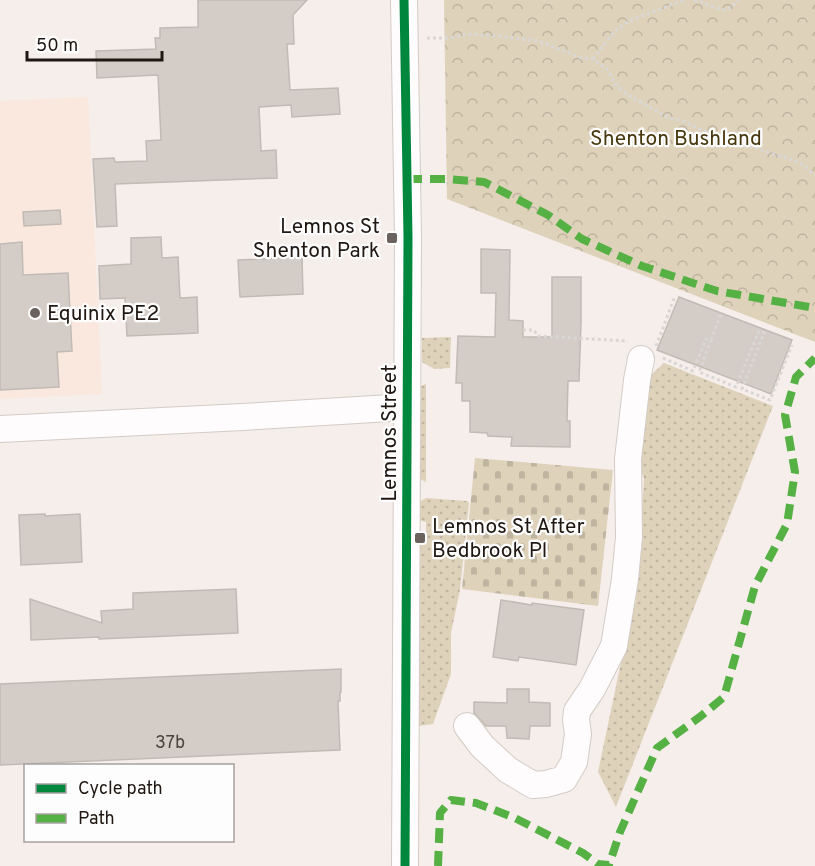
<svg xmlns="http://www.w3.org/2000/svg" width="815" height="866" font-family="Overpass,sans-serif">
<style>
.built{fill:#fae8de}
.grass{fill:url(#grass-dots)}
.cemetery{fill:url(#cemetery-stones)}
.park{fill:url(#park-crowns)}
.building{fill:#d4cdc7;stroke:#c1bab5;stroke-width:1.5}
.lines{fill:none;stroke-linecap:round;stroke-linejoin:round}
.minor-casing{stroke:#d3cbc6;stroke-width:28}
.path{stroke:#d9d7d6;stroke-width:3;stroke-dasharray:3 3;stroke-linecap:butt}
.minor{stroke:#fefcfc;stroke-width:26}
.quiet{stroke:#55b144;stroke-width:8;stroke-dasharray:15 8;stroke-linecap:butt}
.cycleway-casing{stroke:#fdfdfd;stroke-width:13}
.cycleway{stroke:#00873e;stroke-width:9}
.poi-dot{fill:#6b625e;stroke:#fdfdfd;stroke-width:2}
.labels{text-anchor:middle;stroke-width:4.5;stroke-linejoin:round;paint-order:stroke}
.number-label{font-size:18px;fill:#4d443f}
.park-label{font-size:21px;fill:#48380e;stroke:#fdfdfd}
.poi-label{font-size:21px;fill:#201712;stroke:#fdfdfd;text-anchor:start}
.street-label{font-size:21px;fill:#201712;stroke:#fdfdfd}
</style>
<defs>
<pattern id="grass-dots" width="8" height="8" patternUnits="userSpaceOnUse" patternTransform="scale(1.5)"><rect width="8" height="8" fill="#dfd2bb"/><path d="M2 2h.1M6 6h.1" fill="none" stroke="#bfb4a0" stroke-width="1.8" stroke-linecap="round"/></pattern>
<pattern id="cemetery-stones" width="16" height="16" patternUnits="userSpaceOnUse" patternTransform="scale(1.5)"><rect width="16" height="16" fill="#dfd2bb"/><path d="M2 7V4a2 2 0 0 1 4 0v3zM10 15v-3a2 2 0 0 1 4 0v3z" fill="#bfb4a0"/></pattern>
<pattern id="park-crowns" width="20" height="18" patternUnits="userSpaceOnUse" patternTransform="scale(1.5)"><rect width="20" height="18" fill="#dfd2bb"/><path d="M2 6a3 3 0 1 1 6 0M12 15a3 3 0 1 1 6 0" fill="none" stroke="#bfb4a0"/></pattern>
</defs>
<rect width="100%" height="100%" fill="#f6eeea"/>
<!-- built -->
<path class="built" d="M 88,97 L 102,394 L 0,399 L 0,101 Z"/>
<!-- grass -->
<g class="grass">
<path d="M 451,337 L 450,368 L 434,369 L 422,362 L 422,338 Z"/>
<path d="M 664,363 L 773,406 L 616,807 L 598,772 L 620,667 L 636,600 L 644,479 L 635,452 L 642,383 Z"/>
<path d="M 426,384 L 426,482 L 420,479 L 421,386 Z"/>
<path d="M 426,498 L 467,501 L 469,503 L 460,590 L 451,633 L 451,674 L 433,724 L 419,726 L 419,539 L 426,538 L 426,522 L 422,521 L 419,519 L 419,502 Z"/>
</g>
<!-- cemetery -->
<path class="cemetery" d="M 475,458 L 613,470 L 598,606 L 462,589 Z"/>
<!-- park -->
<path class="park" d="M 444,0 L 815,0 L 815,342 L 447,199 Z"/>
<!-- building -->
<g class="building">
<path d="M 198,0 L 307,0 L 293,15 L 294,44 L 287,44 L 290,90 L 338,88 L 340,114 L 292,117 L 291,105 L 259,107 L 261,151 L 276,150 L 277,178 L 115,184 L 117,226 L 97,227 L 93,159 L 114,158 L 115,162 L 147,161 L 146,141 L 161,140 L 158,75 L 97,78 L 96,51 L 156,49 L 155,38 L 160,38 L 160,28 L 198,27 Z"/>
<path d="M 60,210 L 61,224 L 24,226 L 23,212 Z"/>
<path d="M 161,237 L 162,258 L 178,257 L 180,298 L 197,297 L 198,333 L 127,336 L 125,298 L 100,299 L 99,266 L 131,264 L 131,238 Z"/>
<path d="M 22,242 L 23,275 L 68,273 L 72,351 L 57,352 L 59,387 L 0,390 L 0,244 Z"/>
<path d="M 481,249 L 510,250 L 509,320 L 523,321 L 523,337 L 552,337 L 552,277 L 581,277 L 581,322 L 579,381 L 568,381 L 567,421 L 570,421 L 570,447 L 511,446 L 512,437 L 488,436 L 487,433 L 470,432 L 470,401 L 462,401 L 462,383 L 456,383 L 458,336 L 495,337 L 496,293 L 481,293 Z"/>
<path d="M 302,257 L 303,294 L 240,297 L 238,260 Z"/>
<path d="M 679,297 L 792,340 L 771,394 L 657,350 Z"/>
<path d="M 45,514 L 45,516 L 80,514 L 82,562 L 21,565 L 19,515 Z"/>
<path d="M 236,589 L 238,633 L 99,639 L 99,637 L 31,640 L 30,599 L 102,623 L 101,611 L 133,609 L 133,593 Z"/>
<path d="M 501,600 L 532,605 L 532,603 L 584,610 L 576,665 L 519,657 L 518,661 L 493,657 Z"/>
<path d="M 341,669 L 341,692 L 340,692 L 340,701 L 338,701 L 340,750 L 0,765 L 0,684 Z"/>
<path d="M 507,689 L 529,689 L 529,702 L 550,703 L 550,726 L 530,726 L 529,739 L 507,738 L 506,726 L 486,726 L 474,713 L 474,702 L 507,703 Z"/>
</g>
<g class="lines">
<defs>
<g id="minor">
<path d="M 404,0 L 408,237 L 405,866"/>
<path d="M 0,429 L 243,417 L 407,407"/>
<path d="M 467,726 L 482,746 L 508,770 L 533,785 L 546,784 L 564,779 L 574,762 L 578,734 L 576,720 L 577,711 L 592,689 L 614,646 L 625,579 L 629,537 L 628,459 L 637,380 L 641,359"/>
</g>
</defs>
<!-- minor casing -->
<use href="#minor" class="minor-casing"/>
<!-- path -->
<g class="path">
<path d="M 694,0 C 706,3 715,9 727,10 L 739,0"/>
<path d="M 427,38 L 449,38 L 468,34 L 496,36 L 539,41 L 582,58 L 593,59 L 608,70 L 615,84 L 628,95 L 669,118 L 684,121 L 699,129 L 730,142 L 746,145 L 799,162 L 807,168 L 815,176"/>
<path d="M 593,59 L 614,32 L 629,21 L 684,0"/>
<path d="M 523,330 L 534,330 L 538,336 L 628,341"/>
<path d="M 711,340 L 721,314"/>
<path d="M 656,346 L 675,296"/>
<path d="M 663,358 L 693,371 L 706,339 L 711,340 L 699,372 L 736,387 L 759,331 L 764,333 L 742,389 L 770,400 L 792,345"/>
</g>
<!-- minor -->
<use href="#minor" class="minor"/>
<!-- quiet -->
<g class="quiet">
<path d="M 407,179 L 447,179 L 484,182 L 548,215 L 582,239 L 642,266 L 717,291 L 815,308"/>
<path d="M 438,866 L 440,813 L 451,800 L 476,803 L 515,818 L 583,853 L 598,864 L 609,865 L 620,832 L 657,748 L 701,716 L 724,697 L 755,586 L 787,524 L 795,472 L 785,415 L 796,377 L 815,358"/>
</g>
<defs>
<path id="cycleway" d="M 404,0 L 408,237 L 405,866"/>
</defs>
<!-- cycleway casing -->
<use href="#cycleway" class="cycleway-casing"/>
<!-- cycleway -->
<use href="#cycleway" class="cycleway"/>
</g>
<!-- markers -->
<g class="poi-dot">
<rect x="386" y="232" width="12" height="12" rx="3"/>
<circle cx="35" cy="313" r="6"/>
<rect x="414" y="532" width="12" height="12" rx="3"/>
</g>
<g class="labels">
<!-- number labels -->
<g class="number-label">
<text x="170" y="748">37b</text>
</g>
<!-- park labels -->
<g class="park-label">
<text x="676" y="145">Shenton Bushland</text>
</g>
<!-- poi labels -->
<g class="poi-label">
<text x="380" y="233" text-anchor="end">Lemnos St<tspan x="380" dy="24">Shenton Park</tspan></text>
<text x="47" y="320">Equinix PE2</text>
<text x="432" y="533">Lemnos St After<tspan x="432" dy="24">Bedbrook Pl</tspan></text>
</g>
<!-- street labels -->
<g class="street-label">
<text transform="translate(389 433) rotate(-90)" y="7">Lemnos Street</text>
</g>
</g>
<!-- legend -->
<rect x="24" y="764" width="210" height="78" fill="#fdfdfd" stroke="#a5a19f" stroke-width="1.5"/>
<rect x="36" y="784" width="30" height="9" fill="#00873e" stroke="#a5a19f" stroke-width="1.5"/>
<text x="78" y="794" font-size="18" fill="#201712">Cycle path</text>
<rect x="36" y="814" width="30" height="9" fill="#55b144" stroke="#a5a19f" stroke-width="1.5"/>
<text x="78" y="824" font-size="18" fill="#201712">Path</text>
<!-- scale -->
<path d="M27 51v9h135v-9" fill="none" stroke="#201712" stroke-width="3"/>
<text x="36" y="51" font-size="18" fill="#201712" stroke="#fdfdfd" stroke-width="4.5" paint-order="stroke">50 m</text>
</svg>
